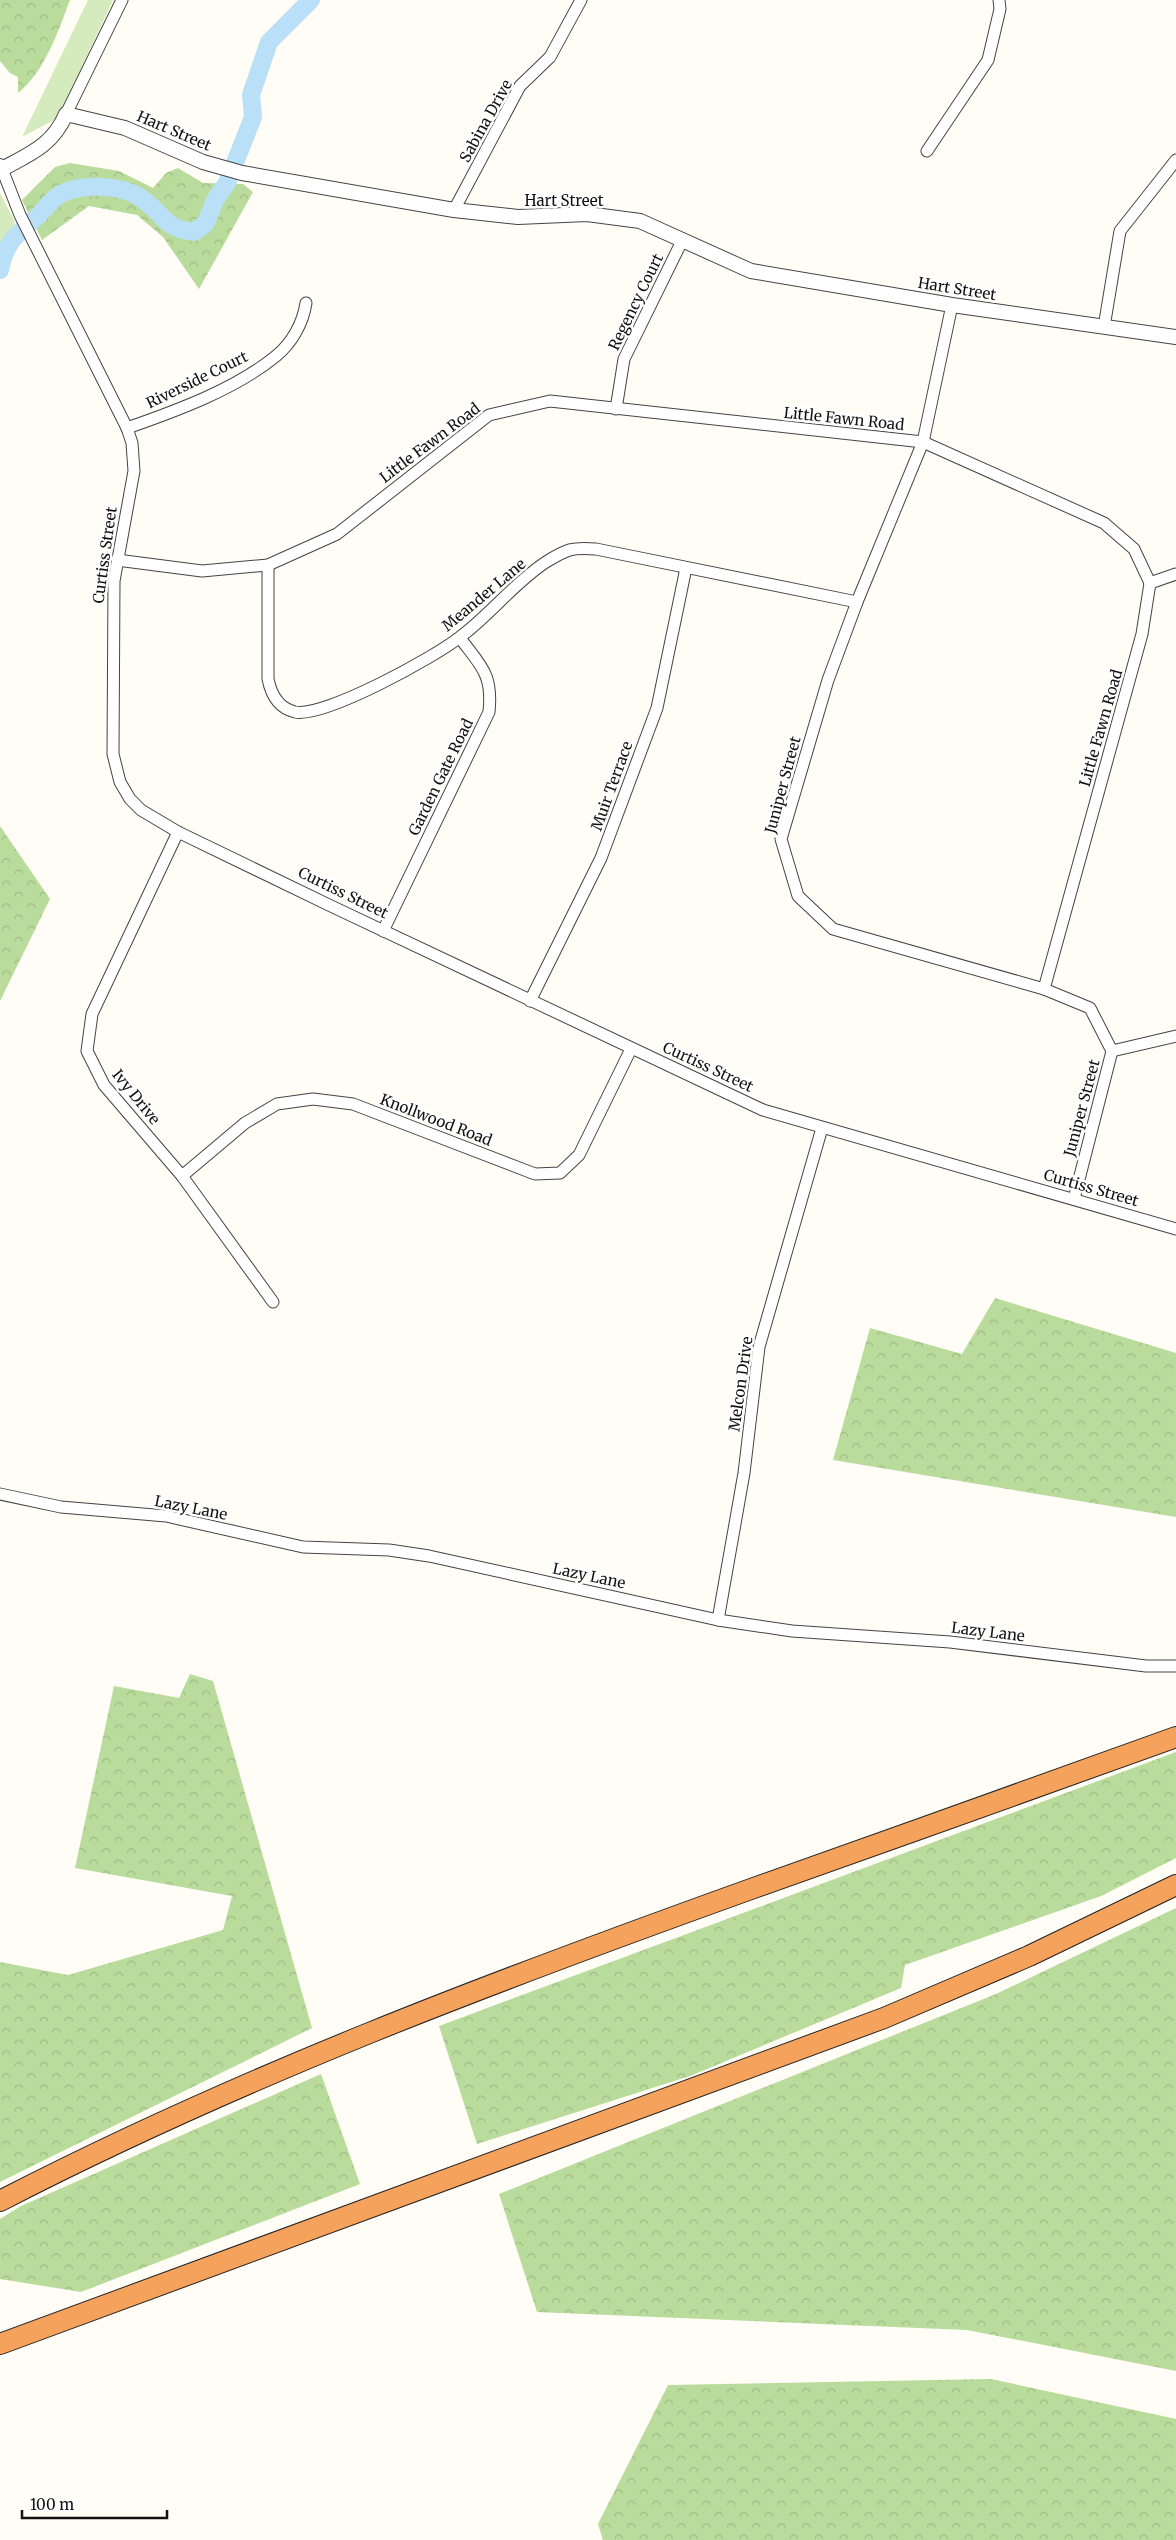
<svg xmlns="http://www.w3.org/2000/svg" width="1176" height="2540" font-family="Merriweather,serif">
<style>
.forest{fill:url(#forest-crowns)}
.park{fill:#d5ebbd}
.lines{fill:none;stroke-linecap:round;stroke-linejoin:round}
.river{stroke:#b9e0f7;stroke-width:18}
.minor-casing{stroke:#444;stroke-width:13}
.tertiary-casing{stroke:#444;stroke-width:16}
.motorway-casing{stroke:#222;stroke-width:22}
.minor{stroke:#fff;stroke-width:11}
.tertiary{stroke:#fff;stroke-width:14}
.motorway{stroke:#f5a25d;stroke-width:20}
.labels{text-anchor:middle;stroke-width:5;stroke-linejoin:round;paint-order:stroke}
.street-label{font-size:15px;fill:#111;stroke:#fff}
</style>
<defs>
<pattern id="forest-crowns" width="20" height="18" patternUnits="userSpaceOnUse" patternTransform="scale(1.25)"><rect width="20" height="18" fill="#b9dc9c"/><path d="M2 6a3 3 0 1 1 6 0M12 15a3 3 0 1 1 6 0" fill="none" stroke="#9ebc85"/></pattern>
</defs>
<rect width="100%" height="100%" fill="#fffdf5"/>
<!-- forest -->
<g class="forest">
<path d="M 0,0 L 70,0 C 58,32 45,71 18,93 L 18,77 L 10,73 L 0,61 Z"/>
<path d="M 70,163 L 119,171 L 153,188 L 166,173 L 178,168 L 203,183 L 243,184 L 253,192 L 199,289 L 163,237 L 137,215 L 89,206 L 42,240 L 22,200 L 55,167 Z"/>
<path d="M 0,826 L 50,899 L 0,1001 Z"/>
<path d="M 995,1298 L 1176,1353 L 1176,1517 L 833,1460 L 870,1328 L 962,1354 Z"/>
<path d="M 190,1674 L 213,1681 L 312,2028 L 0,2182 L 0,1962 L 68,1975 L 223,1930 L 232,1896 L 75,1868 L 114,1686 L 179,1698 Z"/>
<path d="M 1176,1752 L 1176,1858 L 1101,1896 L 905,1965 L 901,1988 L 690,2076 L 477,2144 L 439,2026 Z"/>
<path d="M 1176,1908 L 1176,2371 L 967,2330 L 537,2312 L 499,2194 L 996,1994 Z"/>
<path d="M 321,2074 L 360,2184 L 81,2292 L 0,2279 L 0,2219 L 21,2206 Z"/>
<path d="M 991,2379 L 1176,2419 L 1176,2540 L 603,2540 L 598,2524 L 668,2385 Z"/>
</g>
<!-- park -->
<g class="park">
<path d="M 88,0 L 113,0 L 58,118 L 22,137 Z"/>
<path d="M 0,193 L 15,222 L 0,255 Z"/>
</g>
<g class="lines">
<!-- river -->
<path class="river" d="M 0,270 C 5,242 18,233 38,216 C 45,209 54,196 63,193 C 85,183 122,185 141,198 C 163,213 164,229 194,232 L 206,223 L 215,200 L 227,183 L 253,117 L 251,95 L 269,42 L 311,0"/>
<defs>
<g id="minor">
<path d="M 66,114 L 122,0"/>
<path d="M 927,151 L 988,60 L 1000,9 L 999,0"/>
<path d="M 2,169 L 20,215 L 127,428 L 132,443 L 134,471 L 114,581 L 113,754 L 120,782 L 130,799 L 141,810 L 178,832 L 331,906 L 763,1110 L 1176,1229"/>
<path d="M 454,210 L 520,86 L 550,57 L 581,0"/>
<path d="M 952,305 L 923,442 L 857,602 L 828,680 L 781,839 L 798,896 L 833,929 L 1044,989 L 1090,1008 L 1112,1051 L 1074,1199"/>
<path d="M 1104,327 L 1120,231 L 1176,160"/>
<path d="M 616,409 L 624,359 L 683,239"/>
<path d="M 127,428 C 176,411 236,389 276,356 C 292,343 303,323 306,303"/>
<path d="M 117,560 L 202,571 L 268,565 L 337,534 L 489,415 L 550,401 L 923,442 L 1104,523 L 1134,549 L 1150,583 L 1142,634 L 1044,989"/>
<path d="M 268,565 L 268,679 C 271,694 278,708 295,712 C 324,718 435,657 460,637 C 490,615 515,582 546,562 C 567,549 572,547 596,549 L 857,602"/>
<path d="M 1150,583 L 1176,574"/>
<path d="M 178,832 L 92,1014 L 87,1051 L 104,1085 L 182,1176 L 273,1302"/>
<path d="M 383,931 L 489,712 C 493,674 481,666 460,638"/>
<path d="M 530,1001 L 601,858 L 657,708 L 686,568"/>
<path d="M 1112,1051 L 1176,1036"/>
<path d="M 182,1176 L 245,1123 L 277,1104 L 313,1099 L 353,1104 L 535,1174 L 560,1173 L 579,1155 L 631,1049"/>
<path d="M 0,1494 L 61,1507 L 166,1516 L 303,1547 L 389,1550 L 429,1556 L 718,1620 L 792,1631 L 950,1642 L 1146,1666 L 1176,1666"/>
<path d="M 718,1620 L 744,1473 L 759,1347 L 822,1128"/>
</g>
<path id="tertiary" d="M 0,166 L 2,169 C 30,154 53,145 66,114 L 125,128 L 203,162 L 242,173 L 454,210 L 518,217 L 587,214 L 640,221 L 751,271 L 952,305 L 1176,337"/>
<g id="motorway">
<path d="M 0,2201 C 242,2076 495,1981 751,1889 C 893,1839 1034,1788 1176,1737"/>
<path d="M 0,2344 L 884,2018 L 1029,1956 L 1176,1885"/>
</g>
</defs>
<!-- minor casing -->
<use href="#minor" class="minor-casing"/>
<!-- tertiary casing -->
<use href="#tertiary" class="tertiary-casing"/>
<!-- motorway casing -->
<use href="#motorway" class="motorway-casing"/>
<!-- minor -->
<use href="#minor" class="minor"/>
<!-- tertiary -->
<use href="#tertiary" class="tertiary"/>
<!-- motorway -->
<use href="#motorway" class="motorway"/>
</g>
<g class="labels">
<!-- street labels -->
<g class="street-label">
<text transform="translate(486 121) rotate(-61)" y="5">Sabina Drive</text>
<text transform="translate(174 131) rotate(23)" y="5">Hart Street</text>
<text x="564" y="206">Hart Street</text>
<text transform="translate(957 289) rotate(9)" y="5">Hart Street</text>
<text transform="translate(636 302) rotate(-64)" y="5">Regency Court</text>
<text transform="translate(197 380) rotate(-26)" y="5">Riverside Court</text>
<text transform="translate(844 419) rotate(6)" y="5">Little Fawn Road</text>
<text transform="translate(430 443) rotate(-37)" y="5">Little Fawn Road</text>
<text transform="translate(105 555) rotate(-82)" y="5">Curtiss Street</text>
<text transform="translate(484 595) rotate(-40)" y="5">Meander Lane</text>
<text transform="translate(1101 728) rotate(-74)" y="5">Little Fawn Road</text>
<text transform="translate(441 777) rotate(-64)" y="5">Garden Gate Road</text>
<text transform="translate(783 785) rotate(-75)" y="5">Juniper Street</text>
<text transform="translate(612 786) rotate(-70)" y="5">Muir Terrace</text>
<text transform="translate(343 893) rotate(26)" y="5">Curtiss Street</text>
<text transform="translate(708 1067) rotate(25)" y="5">Curtiss Street</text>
<text transform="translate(136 1097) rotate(51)" y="5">Ivy Drive</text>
<text transform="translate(1082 1108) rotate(-75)" y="5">Juniper Street</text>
<text transform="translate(436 1120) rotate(21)" y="5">Knollwood Road</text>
<text transform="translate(1091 1188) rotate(16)" y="5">Curtiss Street</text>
<text transform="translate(741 1384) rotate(-82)" y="5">Melcon Drive</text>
<text transform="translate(191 1508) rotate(11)" y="5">Lazy Lane</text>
<text transform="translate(589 1576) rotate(12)" y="5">Lazy Lane</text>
<text transform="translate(988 1632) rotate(7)" y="5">Lazy Lane</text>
</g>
</g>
<!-- scale -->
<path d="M22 2510v8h145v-8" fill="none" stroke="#111111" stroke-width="2.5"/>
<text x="30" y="2510" font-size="15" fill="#111111" stroke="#ffffff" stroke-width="4" paint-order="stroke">100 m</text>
</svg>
